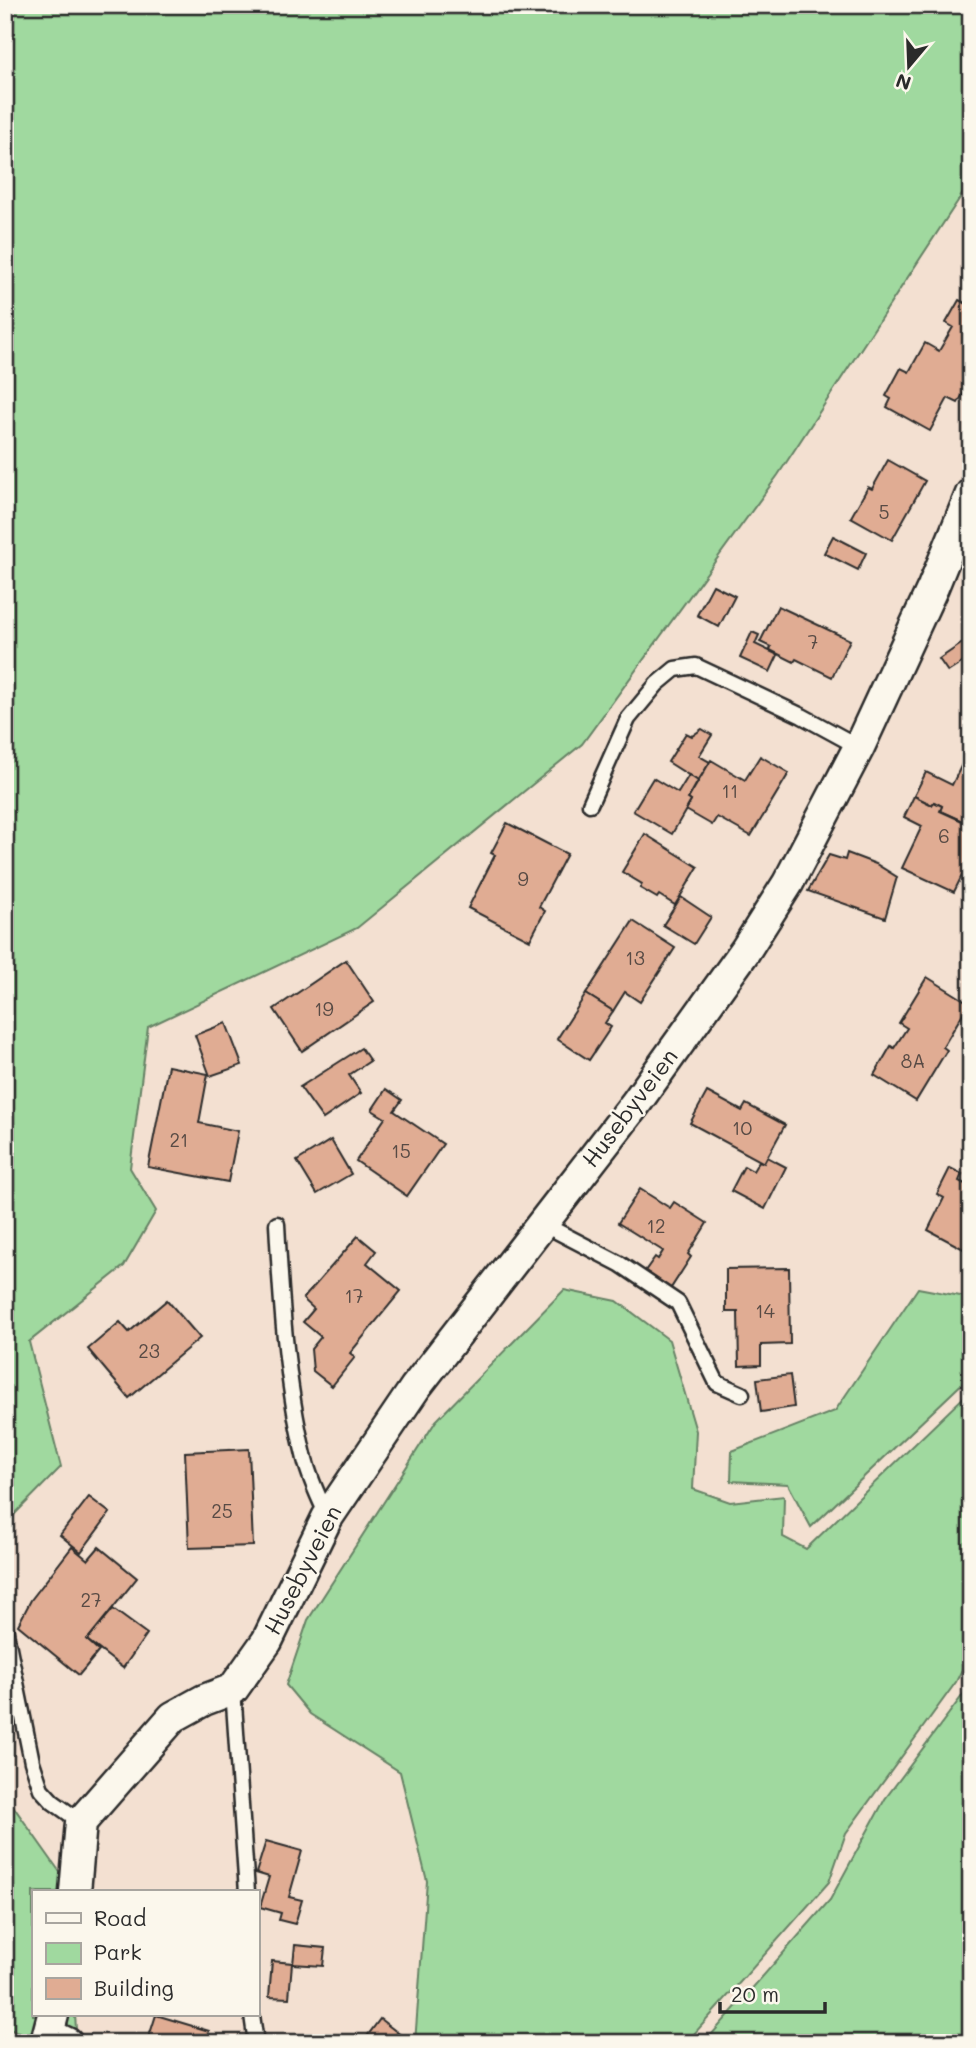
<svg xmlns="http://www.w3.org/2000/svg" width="976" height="2048" font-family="Mali,sans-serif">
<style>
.green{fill:#a0d99f;stroke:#668265;stroke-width:2}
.building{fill:#e0ac93;stroke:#2b2b2b;stroke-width:2}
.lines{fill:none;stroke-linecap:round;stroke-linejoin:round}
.lane-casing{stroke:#2b2b2b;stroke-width:19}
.street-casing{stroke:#2b2b2b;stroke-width:35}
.lane{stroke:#fbf7ec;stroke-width:14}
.street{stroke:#fbf7ec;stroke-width:30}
.labels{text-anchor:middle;stroke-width:5;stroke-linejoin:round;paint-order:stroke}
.number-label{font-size:19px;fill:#584b45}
.street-label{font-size:23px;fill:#2b2b2b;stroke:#fbf7ec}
</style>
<rect width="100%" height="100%" fill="#f3e0d1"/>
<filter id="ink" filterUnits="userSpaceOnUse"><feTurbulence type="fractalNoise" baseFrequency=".0143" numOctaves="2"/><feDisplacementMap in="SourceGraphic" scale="14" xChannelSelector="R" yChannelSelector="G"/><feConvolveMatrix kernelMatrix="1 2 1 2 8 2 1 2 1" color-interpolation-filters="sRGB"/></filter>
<g filter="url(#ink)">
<!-- green -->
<g class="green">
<path d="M 5,5 L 971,5 L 971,181 L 778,475 L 582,744 L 357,928 L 148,1027 L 130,1168 L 156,1211 L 124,1266 L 29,1342 L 61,1467 L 5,1524 Z"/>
<path d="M 918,1288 L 971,1298 L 971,1375 L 811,1527 L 788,1484 L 731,1481 L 732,1451 L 835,1411 Z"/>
<path d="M 564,1290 L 617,1301 L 669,1340 L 696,1431 L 693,1489 L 730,1502 L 784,1496 L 783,1537 L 806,1549 L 971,1390 L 971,1651 L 956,1682 L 846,1833 L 829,1882 L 686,2043 L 415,2043 L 427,1881 L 400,1772 L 310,1714 L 286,1685 L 308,1620 L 436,1421 Z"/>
<path d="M 971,1684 L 971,2043 L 704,2043 L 830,1900 L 885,1799 Z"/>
<path d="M 5,1770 L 11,1803 L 62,1875 L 63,1892 L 33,1892 L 33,2015 L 75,2015 L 77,2043 L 56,2043 L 5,2028 Z"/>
</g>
<!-- building -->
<g class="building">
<path d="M 959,300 L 971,306 L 971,380 L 958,403 L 948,398 L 930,431 L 887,407 L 891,399 L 886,396 L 901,368 L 909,372 L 925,343 L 939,351 L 953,327 L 946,323 Z"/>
<path d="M 888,460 L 925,481 L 892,540 L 851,517 L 868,487 L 872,489 Z"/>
<path d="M 833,536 L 866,553 L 858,570 L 824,553 Z"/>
<path d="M 713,585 L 735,596 L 719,627 L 697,615 Z"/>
<path d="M 778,606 L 850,640 L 832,677 L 796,659 L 794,662 L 770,650 L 771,647 L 760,642 Z"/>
<path d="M 752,632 L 759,635 L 755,644 L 778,655 L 770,672 L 740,658 Z"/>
<path d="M 967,640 L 971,645 L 971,657 L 948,672 L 939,659 Z"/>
<path d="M 702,729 L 712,735 L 699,756 L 710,762 L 698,781 L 668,762 L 686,733 L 692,736 Z"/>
<path d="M 760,756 L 789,773 L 751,836 L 717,817 L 712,825 L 686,810 L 691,801 L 688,799 L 711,760 L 745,780 Z"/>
<path d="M 963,762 L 971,765 L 971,825 L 940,811 L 942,806 L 934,802 L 932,805 L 914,796 L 926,772 L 952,785 Z"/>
<path d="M 689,775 L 698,781 L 688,799 L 691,801 L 672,834 L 633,811 L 653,778 L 678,793 Z"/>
<path d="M 914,796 L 932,805 L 934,802 L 942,806 L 940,811 L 971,825 L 971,857 L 954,892 L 902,868 L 922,826 L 904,817 Z"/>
<path d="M 507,823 L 567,854 L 539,907 L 545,911 L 530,940 L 468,908 L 495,855 L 491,853 Z"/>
<path d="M 645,834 L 698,867 L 675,905 L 659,895 L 657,898 L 640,888 L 642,884 L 622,872 Z"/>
<path d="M 847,853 L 876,864 L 897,877 L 885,918 L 808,891 L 829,855 L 845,860 Z"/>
<path d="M 681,897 L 711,917 L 694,944 L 663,925 Z"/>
<path d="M 633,921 L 675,948 L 640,1002 L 625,992 L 613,1011 L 586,994 Z"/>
<path d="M 346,960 L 374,1002 L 302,1051 L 274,1009 Z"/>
<path d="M 927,977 L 969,1003 L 943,1047 L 947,1050 L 916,1101 L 874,1075 L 891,1046 L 894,1048 L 907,1028 L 899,1023 Z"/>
<path d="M 586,994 L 613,1011 L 605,1023 L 611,1027 L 589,1060 L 557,1039 Z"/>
<path d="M 226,1023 L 242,1065 L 210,1076 L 195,1035 Z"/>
<path d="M 361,1048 L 370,1061 L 349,1075 L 361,1093 L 323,1119 L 300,1087 Z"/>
<path d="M 168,1066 L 208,1074 L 199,1123 L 238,1131 L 228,1182 L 148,1167 Z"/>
<path d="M 386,1089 L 402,1100 L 394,1111 L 443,1144 L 407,1196 L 356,1161 L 385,1118 L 372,1110 Z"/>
<path d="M 707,1092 L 742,1111 L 746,1104 L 785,1125 L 764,1163 L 690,1123 Z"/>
<path d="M 331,1140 L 351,1174 L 317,1194 L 297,1161 Z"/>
<path d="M 767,1157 L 786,1167 L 765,1209 L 731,1191 L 744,1166 L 753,1171 L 759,1161 L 764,1163 Z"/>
<path d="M 950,1168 L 962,1174 L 959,1181 L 971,1187 L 971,1253 L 928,1230 L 944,1198 L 937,1194 Z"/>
<path d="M 640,1189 L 670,1208 L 674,1202 L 707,1223 L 688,1254 L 691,1257 L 671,1288 L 645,1271 L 655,1257 L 658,1259 L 663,1251 L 618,1223 Z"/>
<path d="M 358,1236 L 376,1251 L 367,1263 L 401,1291 L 350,1353 L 355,1357 L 332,1386 L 313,1371 L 311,1349 L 321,1337 L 303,1322 L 314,1309 L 303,1299 Z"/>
<path d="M 789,1268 L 790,1344 L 761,1345 L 761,1365 L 739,1366 L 738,1312 L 726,1312 L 726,1269 Z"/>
<path d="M 167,1300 L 200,1338 L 129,1398 L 88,1349 L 120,1322 L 129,1332 Z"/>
<path d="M 790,1375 L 794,1407 L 761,1412 L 757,1379 Z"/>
<path d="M 249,1449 L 253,1546 L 189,1548 L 185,1452 Z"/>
<path d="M 89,1497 L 110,1513 L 81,1552 L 60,1535 Z"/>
<path d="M 72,1547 L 88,1560 L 99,1547 L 137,1578 L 87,1640 L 99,1651 L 79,1675 L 18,1625 L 31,1600 Z"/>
<path d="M 113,1609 L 147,1634 L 123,1668 L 87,1640 Z"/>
<path d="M 266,1841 L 302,1851 L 289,1897 L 302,1900 L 295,1924 L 279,1920 L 281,1913 L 260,1907 L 269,1877 L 256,1873 Z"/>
<path d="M 295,1945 L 325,1948 L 323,1966 L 293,1964 Z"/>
<path d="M 272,1961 L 292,1963 L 289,1998 L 269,1997 Z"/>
<path d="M 156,2015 L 209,2031 L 206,2043 L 147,2043 Z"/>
<path d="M 380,2019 L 402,2036 L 397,2043 L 362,2043 Z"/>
</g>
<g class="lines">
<defs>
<g id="lane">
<path d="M 590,804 L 628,719 L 657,684 L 675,669 L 696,666 L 802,716 L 859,747"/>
<path d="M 277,1224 C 281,1299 286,1383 304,1455 C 308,1476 319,1497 327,1516"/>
<path d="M 543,1224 L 620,1264 L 678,1303 L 717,1383 L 742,1394"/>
<path d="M 5,1628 L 32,1762 L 41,1789 L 53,1802 L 81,1822"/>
<path d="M 233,1689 L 247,1892"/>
<path d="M 252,2015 L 256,2043"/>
</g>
<g id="street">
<path d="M 75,1892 L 81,1822 L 173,1717 L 204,1700 L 233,1689 L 267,1641 L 327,1518 L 415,1388 L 636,1103 L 745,951 L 788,883 L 859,747 L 933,587 L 971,494"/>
<path d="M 53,2015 L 48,2034 L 67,2043"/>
</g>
</defs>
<!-- lane casing -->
<use href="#lane" class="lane-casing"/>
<!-- street casing -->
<use href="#street" class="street-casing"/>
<!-- lane -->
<use href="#lane" class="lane"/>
<!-- street -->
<use href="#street" class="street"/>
</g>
</g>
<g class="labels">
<!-- number labels -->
<g class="number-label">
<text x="884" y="519">5</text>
<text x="813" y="649">7</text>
<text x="730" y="798">11</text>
<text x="944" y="843">6</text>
<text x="523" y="886">9</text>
<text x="635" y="965">13</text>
<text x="324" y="1016">19</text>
<text x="913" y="1068">8A</text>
<text x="742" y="1135">10</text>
<text x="179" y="1147">21</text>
<text x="401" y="1158">15</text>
<text x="656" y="1233">12</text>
<text x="354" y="1303">17</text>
<text x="765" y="1318">14</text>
<text x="149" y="1358">23</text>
<text x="222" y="1518">25</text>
<text x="91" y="1607">27</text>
</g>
<!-- street labels -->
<g class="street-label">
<text transform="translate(630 1108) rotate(-53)" y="8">Husebyveien</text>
<text transform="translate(303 1570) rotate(-63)" y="8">Husebyveien</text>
</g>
</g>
<!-- margin -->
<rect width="976" height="2048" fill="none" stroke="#fbf7ec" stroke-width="28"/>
<rect x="14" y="14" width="948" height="2020" fill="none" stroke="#2b2b2b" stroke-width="2.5" filter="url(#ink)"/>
<!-- legend -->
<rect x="32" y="1890" width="228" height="126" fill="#fbf7ec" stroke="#a8a59f" stroke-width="2"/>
<rect x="46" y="1913" width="35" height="10" fill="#fbf7ec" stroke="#a8a59f" stroke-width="2"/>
<text x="94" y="1926" font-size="21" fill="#2b2b2b">Road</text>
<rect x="46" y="1943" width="35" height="21" fill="#a0d99f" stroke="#a8a59f" stroke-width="2"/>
<text x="94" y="1960" font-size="21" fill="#2b2b2b">Park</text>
<rect x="46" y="1978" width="35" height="21" fill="#e0ac93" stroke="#a8a59f" stroke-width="2"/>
<text x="94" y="1996" font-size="21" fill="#2b2b2b">Building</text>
<!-- north arrow -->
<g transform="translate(909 66) rotate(199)" stroke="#fbf7ec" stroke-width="5" paint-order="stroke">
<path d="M0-5L12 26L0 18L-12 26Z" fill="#2b2b2b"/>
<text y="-10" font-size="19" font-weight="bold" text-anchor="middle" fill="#2b2b2b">N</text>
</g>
<!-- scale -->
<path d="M720 2002v10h105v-10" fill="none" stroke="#2b2b2b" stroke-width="3.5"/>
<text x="731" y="2002" font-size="21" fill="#2b2b2b" stroke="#fbf7ec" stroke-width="5" paint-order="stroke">20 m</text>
</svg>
